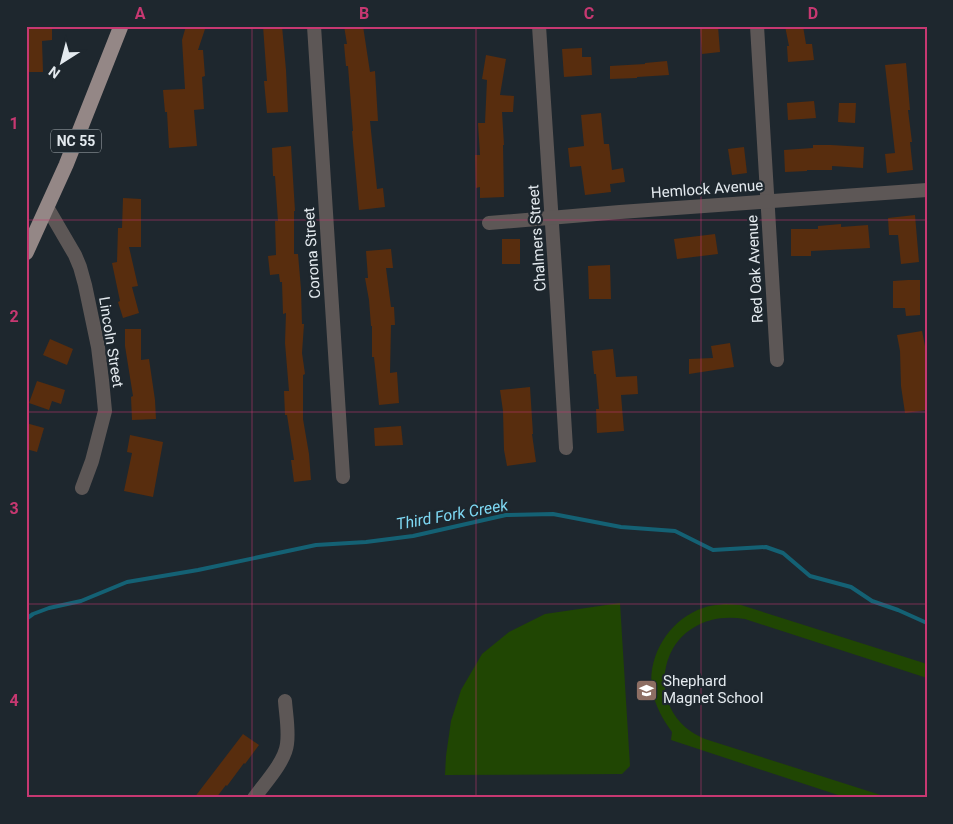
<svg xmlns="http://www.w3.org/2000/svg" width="953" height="824" font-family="Roboto,sans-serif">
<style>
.green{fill:#204603}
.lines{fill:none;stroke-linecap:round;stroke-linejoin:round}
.stream{stroke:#146174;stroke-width:4}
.building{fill:#582d0e}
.minor{stroke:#5d5756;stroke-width:14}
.major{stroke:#948786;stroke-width:15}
.grid{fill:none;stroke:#c73871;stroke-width:1;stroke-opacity:0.55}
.labels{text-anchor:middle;stroke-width:4.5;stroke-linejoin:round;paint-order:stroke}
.shield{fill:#1e272e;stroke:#a9b0b5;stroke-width:1}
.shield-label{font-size:14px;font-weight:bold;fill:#e4eaef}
.street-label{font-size:15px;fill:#e4eaef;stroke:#1e272e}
.poi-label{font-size:15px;fill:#e4eaef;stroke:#1e272e;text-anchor:start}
.water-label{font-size:16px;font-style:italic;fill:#7ed8f3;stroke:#1e272e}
.neatline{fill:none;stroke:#c73871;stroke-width:2}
.grid-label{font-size:16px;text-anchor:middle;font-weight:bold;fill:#c73871}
</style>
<rect width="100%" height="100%" fill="#1e272e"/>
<!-- green -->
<g class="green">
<path d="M 620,603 L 630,766 L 622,774 L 445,775 L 446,756 L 451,721 L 461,690 L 482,654 L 509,632 L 545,614 Z"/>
<path d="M 726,604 L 741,605 L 927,664 L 927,678 L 745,619 C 726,616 709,618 693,628 C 661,647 655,695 680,722 C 687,730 696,735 705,739 L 890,798 L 847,798 L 671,740 L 672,732 C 663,720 655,705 652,690 C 647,655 670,619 703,608 C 710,605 718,605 726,604 Z"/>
</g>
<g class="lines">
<!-- stream -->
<path class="stream" d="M 26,619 L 33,614 L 49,608 L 81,601 L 127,582 L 198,570 L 316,545 L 366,542 L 413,536 L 506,515 L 553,514 L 621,527 L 675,531 L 713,550 L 766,547 L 783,553 L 810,576 L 851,587 L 872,601 L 898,610 L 927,623"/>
</g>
<!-- building -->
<g class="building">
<path d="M 26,26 L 52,26 L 52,40 L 42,41 L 43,72 L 26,72 Z"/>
<path d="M 186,26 L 206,26 L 198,50 L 203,50 L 205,76 L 202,77 L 204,109 L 194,110 L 197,146 L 169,148 L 167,112 L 165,112 L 163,90 L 185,89 L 182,40 Z"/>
<path d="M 263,26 L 282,26 L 286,70 L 288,112 L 267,113 L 264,81 L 267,81 Z"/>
<path d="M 344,26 L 363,26 L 370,72 L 375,71 L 378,121 L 370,121 L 377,189 L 383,188 L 385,207 L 359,210 L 352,131 L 353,131 L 348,66 L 346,66 L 344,44 L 347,44 Z"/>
<path d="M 700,26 L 718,26 L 720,52 L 702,54 Z"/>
<path d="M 785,26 L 803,26 L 806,44 L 812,44 L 814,60 L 788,62 L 787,46 L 789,46 Z"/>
<path d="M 582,48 L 582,57 L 591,57 L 592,75 L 564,77 L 562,49 Z"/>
<path d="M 486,55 L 506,59 L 500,95 L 514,96 L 513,112 L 502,112 L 504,145 L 503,145 L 504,197 L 480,198 L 480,187 L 476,188 L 475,155 L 480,155 L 478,123 L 485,123 L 487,80 L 482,79 Z"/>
<path d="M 667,61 L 669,75 L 637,77 L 637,78 L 610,79 L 610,66 L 645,64 L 645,63 Z"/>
<path d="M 906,63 L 910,110 L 908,110 L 912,142 L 910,142 L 913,170 L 887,173 L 885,154 L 895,153 L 885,65 Z"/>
<path d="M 814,101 L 816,118 L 788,120 L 787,103 Z"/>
<path d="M 839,103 L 856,103 L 855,123 L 838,122 Z"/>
<path d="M 601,113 L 604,144 L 609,144 L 612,170 L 623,168 L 625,182 L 610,184 L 611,192 L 585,195 L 581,166 L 570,167 L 568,148 L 584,146 L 581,115 Z"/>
<path d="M 813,145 L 831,145 L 864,147 L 863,168 L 832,166 L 832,170 L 807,170 L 807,171 L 785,172 L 784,150 L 813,148 Z"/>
<path d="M 291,146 L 295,211 L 294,211 L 294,254 L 298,254 L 301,289 L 302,324 L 304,324 L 302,353 L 305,374 L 303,375 L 303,419 L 309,454 L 311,480 L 294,482 L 291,460 L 294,460 L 287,415 L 285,415 L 284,391 L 289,391 L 285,343 L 286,313 L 283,314 L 282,282 L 280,282 L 279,274 L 270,275 L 268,256 L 276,255 L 275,221 L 278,221 L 275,176 L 273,176 L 272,148 Z"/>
<path d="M 744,147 L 747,173 L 732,175 L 728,149 Z"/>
<path d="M 123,198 L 141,199 L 141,247 L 129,247 L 138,286 L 132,287 L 139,313 L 123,318 L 118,302 L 120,301 L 112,263 L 117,262 L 118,228 L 122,228 Z"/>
<path d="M 915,215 L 919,262 L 901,264 L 898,235 L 889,235 L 888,218 Z"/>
<path d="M 841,224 L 841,227 L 868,225 L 870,248 L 811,251 L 811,256 L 791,256 L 791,229 L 818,229 L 818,226 Z"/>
<path d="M 715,234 L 718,254 L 677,259 L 674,239 Z"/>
<rect x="502" y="239" width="18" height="25"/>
<path d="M 391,249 L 393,268 L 386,268 L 391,307 L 394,307 L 395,325 L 391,325 L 390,373 L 397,372 L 399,403 L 379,405 L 374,357 L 372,357 L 372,326 L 371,326 L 369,300 L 365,278 L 368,278 L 366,251 Z"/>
<path d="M 610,265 L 611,299 L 589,299 L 588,266 Z"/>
<path d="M 908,280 L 920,280 L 920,315 L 906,316 L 905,308 L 893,308 L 893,281 Z"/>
<path d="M 125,329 L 141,329 L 141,360 L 149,359 L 155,400 L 156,419 L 132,420 L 131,397 L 133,396 L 125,346 Z"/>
<path d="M 922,331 L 925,346 L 926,380 L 925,381 L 927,395 L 927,410 L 905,413 L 901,386 L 900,351 L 897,335 Z"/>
<path d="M 50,339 L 73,349 L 67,365 L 43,355 Z"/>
<path d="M 730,343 L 734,367 L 689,374 L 689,359 L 713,358 L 711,346 Z"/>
<path d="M 613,349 L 616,377 L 637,376 L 638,394 L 621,395 L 624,431 L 597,433 L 596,409 L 599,409 L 596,374 L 594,374 L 592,351 Z"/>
<path d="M 37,381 L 65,390 L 61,404 L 52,401 L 49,410 L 29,403 Z"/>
<path d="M 530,387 L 533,434 L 532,434 L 536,462 L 507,466 L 504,450 L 503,411 L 500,390 Z"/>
<path d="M 26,423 L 44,428 L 37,452 L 26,449 Z"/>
<path d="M 401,426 L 403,445 L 375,446 L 374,428 Z"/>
<path d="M 130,435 L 163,442 L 153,497 L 124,491 L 132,453 L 127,452 Z"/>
<path d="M 243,734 L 259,745 L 245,764 L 244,763 L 227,786 L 226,785 L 216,798 L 194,798 Z"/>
</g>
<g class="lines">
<!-- minor -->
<g class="minor">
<path d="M 314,26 L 343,477"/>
<path d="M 539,26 L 557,300 L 566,448"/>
<path d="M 757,26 L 777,360"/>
<path d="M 47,207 L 75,255 L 80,267 L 85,285 L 98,347 L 102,380 L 105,411 L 92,461 L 82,488"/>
<path d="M 489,223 L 620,212 L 927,190"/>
<path d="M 254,798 C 264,784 285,762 287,744 C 289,730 286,715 285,701"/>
</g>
<!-- major -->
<path class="major" d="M 26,253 L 66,165 L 121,26"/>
</g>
<!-- grid -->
<path class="grid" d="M 252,26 L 252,798M 476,26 L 476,798M 701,26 L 701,798M 26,220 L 927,220M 26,412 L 927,412M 26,604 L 927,604"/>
<!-- icons -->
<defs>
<symbol id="school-square" viewBox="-11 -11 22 22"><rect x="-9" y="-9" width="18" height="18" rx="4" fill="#8d6e63" stroke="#1e272e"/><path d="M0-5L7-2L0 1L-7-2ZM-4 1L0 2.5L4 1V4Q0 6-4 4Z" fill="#fff"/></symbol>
</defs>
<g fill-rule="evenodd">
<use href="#school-square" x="634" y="678" width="25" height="25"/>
</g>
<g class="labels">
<!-- shield labels -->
<rect class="shield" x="51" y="129.5" width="50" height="23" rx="4"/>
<g class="shield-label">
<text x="76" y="146">NC 55</text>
</g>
<!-- street labels -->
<g class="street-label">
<text transform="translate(707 189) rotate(-4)" y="5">Hemlock Avenue</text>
<text transform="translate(537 238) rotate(-94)" y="5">Chalmers Street</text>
<text transform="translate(312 253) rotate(-94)" y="5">Corona Street</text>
<text transform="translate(755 269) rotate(-93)" y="5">Red Oak Avenue</text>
<text transform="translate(111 342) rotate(81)" y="5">Lincoln Street</text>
</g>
<!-- poi labels -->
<g class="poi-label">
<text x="663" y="686">Shephard<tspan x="663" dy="17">Magnet School</tspan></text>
</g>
<!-- water labels -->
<g class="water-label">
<text transform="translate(452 514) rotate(-10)" y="6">Third Fork Creek</text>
</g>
</g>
<!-- border -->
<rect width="953" height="824" fill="none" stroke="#1e272e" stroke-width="55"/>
<!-- north arrow -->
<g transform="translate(62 62) rotate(216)" stroke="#1e272e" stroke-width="4" paint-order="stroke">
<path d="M0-4L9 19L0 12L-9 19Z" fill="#e4eaef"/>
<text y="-8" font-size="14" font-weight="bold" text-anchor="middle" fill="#e4eaef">N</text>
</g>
<rect x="28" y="28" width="898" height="768" class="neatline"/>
<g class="grid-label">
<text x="140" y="19">A</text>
<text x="364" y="19">B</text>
<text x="589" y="19">C</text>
<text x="813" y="19">D</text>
<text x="14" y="129">1</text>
<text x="14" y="322">2</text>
<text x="14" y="514">3</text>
<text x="14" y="706">4</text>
</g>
</svg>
